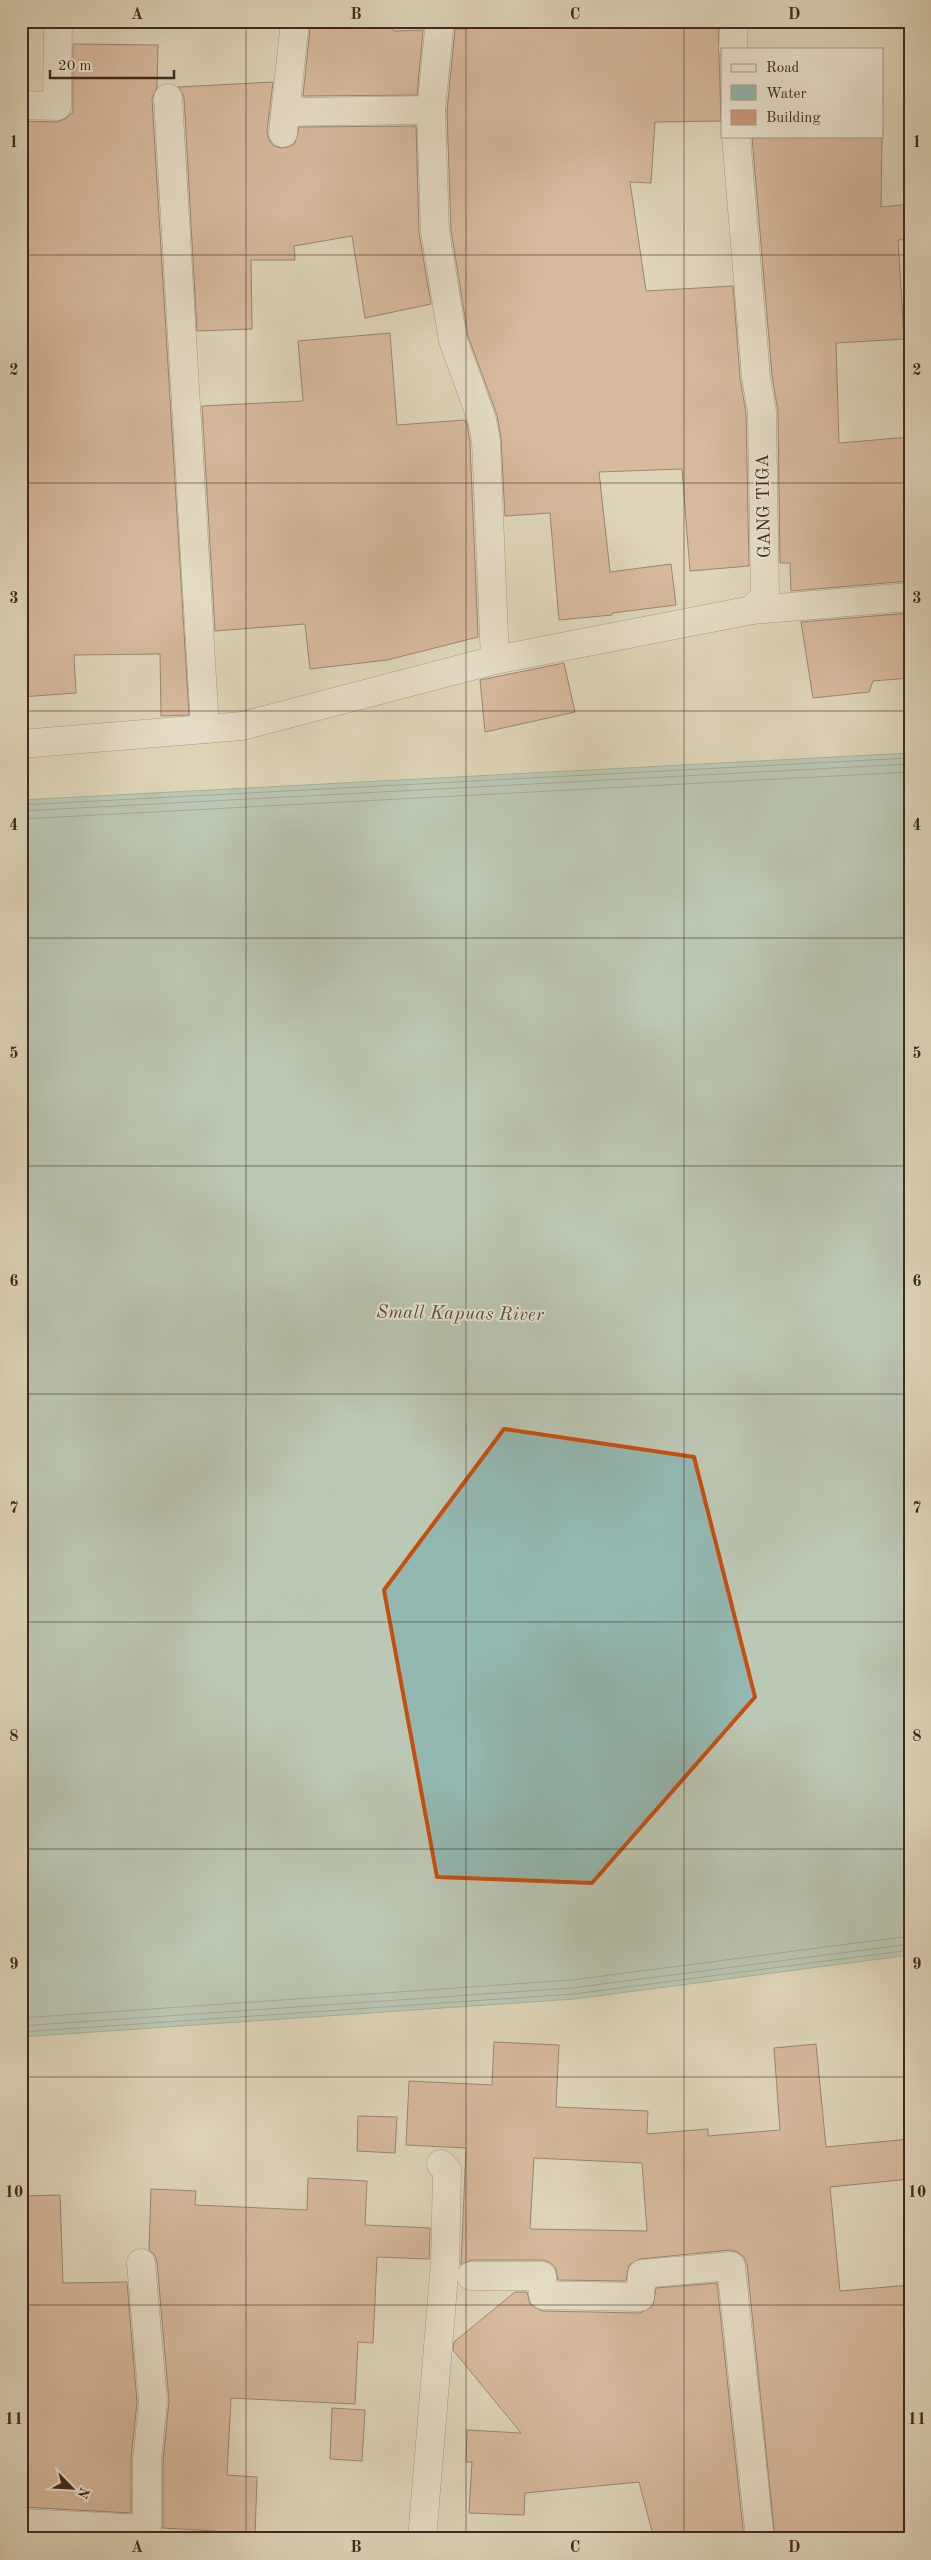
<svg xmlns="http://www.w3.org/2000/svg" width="931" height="2560" font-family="'Old Standard TT',serif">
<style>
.water{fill:#93b8b1;stroke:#727f77}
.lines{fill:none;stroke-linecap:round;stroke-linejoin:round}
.shore{stroke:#6a7068;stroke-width:1}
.building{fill:#ce987b;stroke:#40291f;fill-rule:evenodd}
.street-casing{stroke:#685446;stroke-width:29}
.street{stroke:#eae4d2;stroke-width:28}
.marked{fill:none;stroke:#c64f10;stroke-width:4;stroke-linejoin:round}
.grid{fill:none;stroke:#40291f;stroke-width:1;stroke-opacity:0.55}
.labels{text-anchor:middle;stroke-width:4;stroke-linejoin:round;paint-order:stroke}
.street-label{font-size:18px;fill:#40291f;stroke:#eae4d2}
.water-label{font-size:19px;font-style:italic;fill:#554d44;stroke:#eae4d2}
.neatline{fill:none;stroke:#40291f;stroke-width:2}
.grid-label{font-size:16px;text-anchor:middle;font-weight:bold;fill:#40291f}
</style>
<rect width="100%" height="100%" fill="#ded5b9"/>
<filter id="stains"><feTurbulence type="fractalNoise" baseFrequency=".004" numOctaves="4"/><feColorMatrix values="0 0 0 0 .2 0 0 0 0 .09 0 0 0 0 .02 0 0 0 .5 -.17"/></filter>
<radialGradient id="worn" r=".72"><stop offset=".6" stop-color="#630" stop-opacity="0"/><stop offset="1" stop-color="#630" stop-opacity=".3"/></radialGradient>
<!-- water -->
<path class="water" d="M 910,753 L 910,1955 L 574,1999 L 21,2037 L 21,800 Z"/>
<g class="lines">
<!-- shore -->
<g class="shore">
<path d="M 21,805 L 910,758"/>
<path d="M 21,811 L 910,764"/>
<path d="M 21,819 L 910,772"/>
<path d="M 21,2018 L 572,1980 L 910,1936"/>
<path d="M 21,2026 L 572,1988 L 910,1944"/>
<path d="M 21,2032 L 573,1994 L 910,1950"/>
</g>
</g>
<!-- building -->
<g class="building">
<path d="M 560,21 L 718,21 L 721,121 L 655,122 L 651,183 L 630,182 L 646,291 L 733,286 L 740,378 L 746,413 L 749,566 L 690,571 L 682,469 L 599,472 L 610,572 L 671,564 L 676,605 L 612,613 L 612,615 L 559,620 L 550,513 L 505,516 L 501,438 L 497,415 L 468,336 L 451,230 L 447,111 L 455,29 L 468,29 L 468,22 L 560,24 Z"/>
<path d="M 393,27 L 394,31 L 423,30 L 417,95 L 303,96 L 310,28 Z"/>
<path d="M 73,44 L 158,45 L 157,87 L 152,99 L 189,715 L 161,716 L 160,654 L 74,655 L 76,693 L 21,697 L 21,121 L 57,122 L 65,119 L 73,112 Z"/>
<path d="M 273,82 L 267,132 L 269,140 L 274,146 L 281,148 L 289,147 L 295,143 L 299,127 L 416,126 L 419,233 L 431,304 L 365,318 L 352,236 L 294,246 L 295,260 L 251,260 L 252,329 L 197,331 L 184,97 L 178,87 Z"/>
<path d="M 752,136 L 882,136 L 881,207 L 910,204 L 910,239 L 898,240 L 904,339 L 836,343 L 839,443 L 910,437 L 910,537 L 905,538 L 909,581 L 791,591 L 790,563 L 780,563 L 778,412 L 772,375 Z"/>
<path d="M 390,333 L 397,425 L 465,420 L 467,424 L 470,443 L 478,637 L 387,660 L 310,669 L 305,624 L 215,631 L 202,406 L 303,401 L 298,341 Z"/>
<path d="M 910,613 L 910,678 L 873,681 L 869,692 L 813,698 L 801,622 Z"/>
<path d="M 564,663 L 575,712 L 485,732 L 480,680 Z"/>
<path d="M 494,2042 L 559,2045 L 556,2107 L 648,2111 L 647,2134 L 708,2129 L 708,2136 L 780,2130 L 774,2048 L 816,2044 L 826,2147 L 910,2139 L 910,2179 L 830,2187 L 840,2291 L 910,2285 L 910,2539 L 775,2539 L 747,2264 L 744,2257 L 738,2252 L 730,2250 L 640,2259 L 629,2265 L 626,2281 L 558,2280 L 555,2267 L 549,2262 L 542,2260 L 471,2260 L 461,2265 L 466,2148 L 406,2145 L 409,2081 L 492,2085 ZM 534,2158 L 642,2163 L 647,2231 L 530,2229 Z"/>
<path d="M 358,2116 L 397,2117 L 395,2153 L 357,2151 Z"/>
<path d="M 308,2178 L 367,2181 L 365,2225 L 430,2228 L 429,2259 L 377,2257 L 373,2343 L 358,2342 L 355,2404 L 231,2398 L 227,2475 L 257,2477 L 255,2536 L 216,2535 L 216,2531 L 163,2528 L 163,2461 L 169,2401 L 157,2262 L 154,2254 L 149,2250 L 151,2189 L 196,2191 L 195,2205 L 307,2210 Z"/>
<path d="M 60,2195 L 63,2283 L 127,2282 L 137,2402 L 131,2458 L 131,2513 L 21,2507 L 21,2325 L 26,2325 L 24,2196 Z"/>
<path d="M 717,2283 L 744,2539 L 654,2539 L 639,2482 L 525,2493 L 524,2515 L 469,2513 L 472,2462 L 466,2462 L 467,2430 L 521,2433 L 453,2350 L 454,2342 L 515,2292 L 527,2292 L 530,2304 L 542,2311 L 640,2313 L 653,2306 L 656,2288 Z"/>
<path d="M 332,2408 L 365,2410 L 362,2461 L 330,2459 Z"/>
</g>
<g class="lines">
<defs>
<g id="street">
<path d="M 733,49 L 734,21"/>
<path d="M 168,98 L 205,729"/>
<path d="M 21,105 L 57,106 L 58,21"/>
<path d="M 431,110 L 435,232 L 453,340 L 482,420 L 486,441 L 495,660"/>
<path d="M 286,112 L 431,110 L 440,21"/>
<path d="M 283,133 L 295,21"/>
<path d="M 752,610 L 910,597"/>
<path d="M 21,744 L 242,726 L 495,660 L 752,610 L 765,596 L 762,412 L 756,377 L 736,136"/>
<path d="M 141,2263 L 153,2402 L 147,2460 L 147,2539"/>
<path d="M 471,2276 L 542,2276 L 543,2295 L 640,2297 L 642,2274 L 731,2266 L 760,2539"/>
<path d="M 21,2523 L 147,2529"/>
<path d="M 422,2539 L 445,2263 L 447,2170 L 441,2164"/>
</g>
</defs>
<!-- street casing -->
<use href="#street" class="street-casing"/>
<!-- street -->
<use href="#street" class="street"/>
</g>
<!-- marked area -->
<path d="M0 0H931V2560H0ZM 504,1429 L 694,1457 L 755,1697 L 592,1883 L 437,1877 L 384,1590 Z" fill="#ded5b9" fill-opacity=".55" fill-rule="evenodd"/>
<path class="marked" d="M 504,1429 L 694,1457 L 755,1697 L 592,1883 L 437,1877 L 384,1590 Z"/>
<!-- grid -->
<path class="grid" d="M 246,21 L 246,2539M 466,21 L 466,2539M 684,21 L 684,2539M 21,255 L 910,255M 21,483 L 910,483M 21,711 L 910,711M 21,938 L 910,938M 21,1166 L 910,1166M 21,1394 L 910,1394M 21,1622 L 910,1622M 21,1849 L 910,1849M 21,2077 L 910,2077M 21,2305 L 910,2305"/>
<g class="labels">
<!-- street labels -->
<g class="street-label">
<text transform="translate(763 506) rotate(-91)" y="6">GANG TIGA</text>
</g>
<!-- water labels -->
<g class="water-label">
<text transform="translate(460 1312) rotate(1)" y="7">Small Kapuas River</text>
</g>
</g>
<!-- margin -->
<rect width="931" height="2560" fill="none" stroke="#ded5b9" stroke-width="55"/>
<!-- legend -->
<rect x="721" y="48" width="162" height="90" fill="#eae4d2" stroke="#a6998a"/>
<rect x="731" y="64" width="25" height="8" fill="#eae4d2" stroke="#a6998a"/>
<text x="766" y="72" font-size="15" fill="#40291f">Road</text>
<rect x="731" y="85" width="25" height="15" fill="#93b8b1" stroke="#a6998a"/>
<text x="766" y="98" font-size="15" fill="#40291f">Water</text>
<rect x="731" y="110" width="25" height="15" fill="#ce987b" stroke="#a6998a"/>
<text x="766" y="122" font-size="15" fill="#40291f">Building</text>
<!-- north arrow -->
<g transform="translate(72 2488) rotate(114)" stroke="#eae4d2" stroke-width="4" paint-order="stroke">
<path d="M0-4L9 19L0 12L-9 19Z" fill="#40291f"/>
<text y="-8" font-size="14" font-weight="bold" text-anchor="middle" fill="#40291f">N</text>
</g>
<!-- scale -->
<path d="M50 70v8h124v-8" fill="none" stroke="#40291f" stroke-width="2.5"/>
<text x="58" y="70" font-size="15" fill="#40291f" stroke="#eae4d2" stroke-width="4" paint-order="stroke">20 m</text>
<rect x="28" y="28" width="876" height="2504" class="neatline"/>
<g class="grid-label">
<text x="137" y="19">A</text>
<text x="356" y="19">B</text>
<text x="575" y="19">C</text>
<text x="794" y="19">D</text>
<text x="14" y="147">1</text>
<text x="917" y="147">1</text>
<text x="14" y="375">2</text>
<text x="917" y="375">2</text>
<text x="14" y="603">3</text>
<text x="917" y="603">3</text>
<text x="14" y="830">4</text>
<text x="917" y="830">4</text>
<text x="14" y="1058">5</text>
<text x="917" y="1058">5</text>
<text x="14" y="1286">6</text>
<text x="917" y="1286">6</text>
<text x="14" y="1513">7</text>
<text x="917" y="1513">7</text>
<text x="14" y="1741">8</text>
<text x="917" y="1741">8</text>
<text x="14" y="1969">9</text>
<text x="917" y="1969">9</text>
<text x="14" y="2197">10</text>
<text x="917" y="2197">10</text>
<text x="14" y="2424">11</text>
<text x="917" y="2424">11</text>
<text x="137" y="2552">A</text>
<text x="356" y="2552">B</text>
<text x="575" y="2552">C</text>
<text x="794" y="2552">D</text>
</g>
<rect width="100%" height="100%" filter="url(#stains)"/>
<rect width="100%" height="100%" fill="url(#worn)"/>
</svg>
